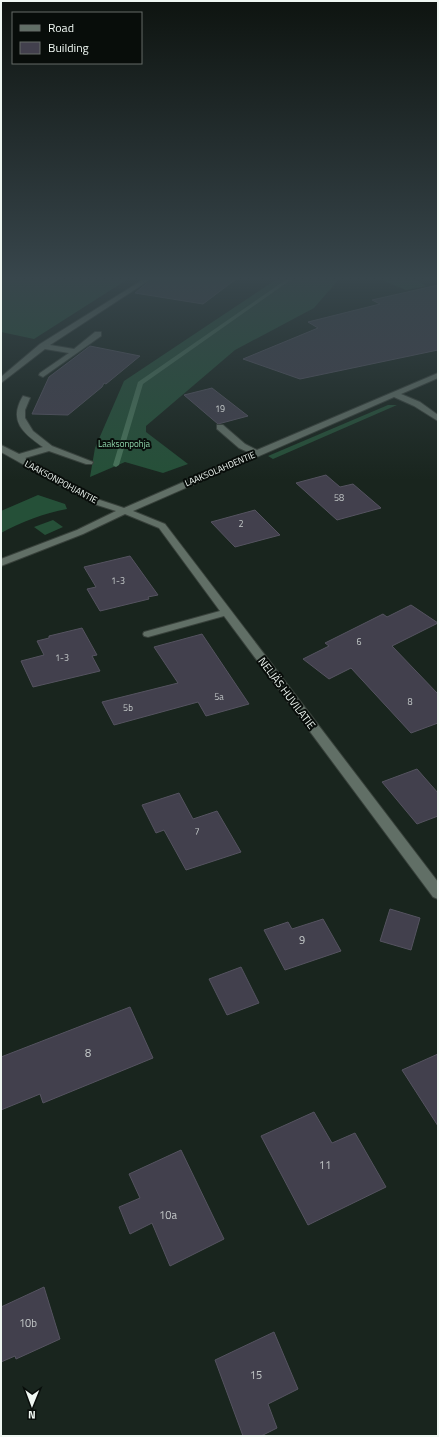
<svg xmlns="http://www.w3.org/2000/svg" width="439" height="1437" font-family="'Titillium Web',sans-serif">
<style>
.green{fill:#265038}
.forest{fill:#255038}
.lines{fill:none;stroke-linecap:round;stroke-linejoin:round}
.stream{fill:#48745a;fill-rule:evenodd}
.building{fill:#42404d;stroke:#555360}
.minor-casing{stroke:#38413b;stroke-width:2}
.minor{fill:#616f66;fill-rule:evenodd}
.labels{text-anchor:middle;stroke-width:4;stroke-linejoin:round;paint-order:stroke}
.number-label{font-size:9px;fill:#c4c9c9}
.far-park-label{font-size:9px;fill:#91d9ae;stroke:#080d0a}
.far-street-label{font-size:9px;fill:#eff7f2;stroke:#080d0a}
.street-label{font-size:11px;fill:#eff7f2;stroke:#080d0a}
.near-number-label{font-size:11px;fill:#c4c9c9}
</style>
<rect width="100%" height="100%" fill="#19251e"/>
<!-- green -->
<g class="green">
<path d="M 388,405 L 397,405 L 273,459 L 268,456 Z"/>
<path d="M 53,520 L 63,527 L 45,535 L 34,527 Z"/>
</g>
<!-- forest -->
<g class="forest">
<path d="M 1,279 L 128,279 L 34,339 L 1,332 Z"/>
<path d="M 277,279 L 339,279 L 314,308 L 235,350 L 146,426 L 146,432 L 188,464 L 163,473 L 125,462 L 90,477 L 95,448 L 124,381 Z"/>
<path d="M 379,279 L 415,279 L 426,286 L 406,290 Z"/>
<path d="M 38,495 L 65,504 L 67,509 C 44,513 21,522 1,533 L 1,511 Z"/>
</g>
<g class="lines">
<!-- stream -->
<path class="stream" d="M 287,279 L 292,279 L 143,384 L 119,465 L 116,467 L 114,466 L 113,465 L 138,382 Z"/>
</g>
<!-- building -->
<g class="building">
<path d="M 152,279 L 236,279 L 203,304 L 135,293 Z"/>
<path d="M 438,285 L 438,350 L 300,379 L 243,359 L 318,328 L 308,322 L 380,304 L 372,300 Z"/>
<path d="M 90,346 L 140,356 L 106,384 L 104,383 L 102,387 L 68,415 L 32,414 L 49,377 Z"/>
<path d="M 212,388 L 248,416 L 218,424 L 184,395 Z"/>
<path d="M 326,475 L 340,487 L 353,484 L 381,508 L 337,520 L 296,483 Z"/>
<path d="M 255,510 L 280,535 L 235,547 L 211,522 Z"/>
<path d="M 130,556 L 158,595 L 148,597 L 149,599 L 100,611 L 87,589 L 96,587 L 84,567 Z"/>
<path d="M 411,605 L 438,623 L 392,646 L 438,694 L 438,723 L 411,733 L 351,668 L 329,679 L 303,659 L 329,646 L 325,643 L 383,614 L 387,617 Z"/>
<path d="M 82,628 L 97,655 L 92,656 L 100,671 L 33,687 L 21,661 L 44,655 L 37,641 L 49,638 L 49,636 Z"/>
<path d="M 202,634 L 249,704 L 206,716 L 198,702 L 114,725 L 102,702 L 178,683 L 154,647 Z"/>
<path d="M 417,769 L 438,793 L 438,816 L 417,824 L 382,782 Z"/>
<path d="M 179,793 L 193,819 L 217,811 L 241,852 L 186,870 L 164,830 L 156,833 L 142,805 Z"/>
<path d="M 390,909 L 420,918 L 411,950 L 380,941 Z"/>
<path d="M 323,919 L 341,951 L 285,970 L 264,930 L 288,922 L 292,929 Z"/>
<path d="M 241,967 L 259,1003 L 227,1015 L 209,979 Z"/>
<path d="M 130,1007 L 153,1058 L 43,1103 L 40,1094 L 1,1110 L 1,1057 Z"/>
<path d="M 438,1054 L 438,1126 L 402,1070 Z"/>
<path d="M 314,1112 L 332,1143 L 355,1133 L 386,1187 L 308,1225 L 261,1136 Z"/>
<path d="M 181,1150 L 224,1239 L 170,1266 L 152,1223 L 130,1234 L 119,1207 L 140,1198 L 129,1174 Z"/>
<path d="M 44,1287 L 60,1339 L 16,1359 L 15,1356 L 1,1362 L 1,1307 Z"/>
<path d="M 274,1332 L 298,1389 L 268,1404 L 277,1428 L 261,1436 L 243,1436 L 215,1360 Z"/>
</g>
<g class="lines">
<defs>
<g id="minor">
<path d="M 144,279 L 151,279 L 50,345 L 74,349 L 95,332 L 101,332 L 101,336 L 43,377 L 39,375 L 40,373 L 69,353 L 45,349 L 1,383 L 1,377 L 40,344 Z"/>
<path d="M 438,373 L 438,378 L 401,394 L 420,402 L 438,415 L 438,421 L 414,406 L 394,397 L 133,511 L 165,524 L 438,882 L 438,899 L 433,897 L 224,616 L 148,637 L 144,636 L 143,634 L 144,632 L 220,611 L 159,528 L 125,514 L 83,534 L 1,566 L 1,559 L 77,530 L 116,511 L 94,504 L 1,452 L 1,445 L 19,454 L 43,447 C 23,433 8,421 23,396 L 30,398 L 25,410 L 25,418 L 33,431 L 52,446 L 93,462 L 92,464 L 86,464 L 49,451 L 25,458 L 100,500 L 124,508 L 250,453 L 239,448 L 217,429 L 217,425 L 223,425 L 245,444 L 257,450 Z"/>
</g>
</defs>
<!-- minor casing -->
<use href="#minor" class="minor-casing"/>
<!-- minor -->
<use href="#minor" class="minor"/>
</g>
<!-- sky -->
<linearGradient id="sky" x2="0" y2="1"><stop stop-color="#0e1410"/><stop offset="0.58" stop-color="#38464c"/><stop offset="1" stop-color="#38464c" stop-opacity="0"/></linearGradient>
<rect width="439" height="480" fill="url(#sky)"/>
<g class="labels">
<!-- number labels -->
<g class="number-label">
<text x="220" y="412">19</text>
<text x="339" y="501">58</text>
<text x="241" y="527">2</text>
<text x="118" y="584">1-3</text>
<text x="359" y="645">6</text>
<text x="62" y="661">1-3</text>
<text x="219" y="700">5a</text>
<text x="410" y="705">8</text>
<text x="128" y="711">5b</text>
<text x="197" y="835">7</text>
</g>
<!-- far-park labels -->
<g class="far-park-label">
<text x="124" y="447">Laaksonpohja</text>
</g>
<!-- far-street labels -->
<g class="far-street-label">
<text transform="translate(220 469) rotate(-23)" y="3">LAAKSOLAHDENTIE</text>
<text transform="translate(61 482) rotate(28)" y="3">LAAKSONPOHJANTIE</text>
</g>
<!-- street labels -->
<g class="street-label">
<text transform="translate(287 693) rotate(53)" y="4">NELJÄS HUVILATIE</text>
</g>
<!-- near-number labels -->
<g class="near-number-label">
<text x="302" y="944">9</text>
<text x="88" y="1057">8</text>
<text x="325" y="1169">11</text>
<text x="168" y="1219">10a</text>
<text x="28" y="1327">10b</text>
<text x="256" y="1379">15</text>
</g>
</g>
<!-- border -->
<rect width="439" height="1437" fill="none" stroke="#eff7f2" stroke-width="4"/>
<!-- legend -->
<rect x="12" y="12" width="130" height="52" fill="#080d0a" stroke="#646b67"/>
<rect x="20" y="25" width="20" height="6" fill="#616f66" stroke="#646b67"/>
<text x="48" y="32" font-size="12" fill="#eff7f2">Road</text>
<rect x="20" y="42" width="20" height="12" fill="#42404d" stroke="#646b67"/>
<text x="48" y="52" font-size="12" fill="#eff7f2">Building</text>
<!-- north arrow -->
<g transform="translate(32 1405) rotate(181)" stroke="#080d0a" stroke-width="3" paint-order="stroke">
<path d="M0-3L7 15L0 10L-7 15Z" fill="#eff7f2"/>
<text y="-6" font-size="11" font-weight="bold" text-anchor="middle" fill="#eff7f2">N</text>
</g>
</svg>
